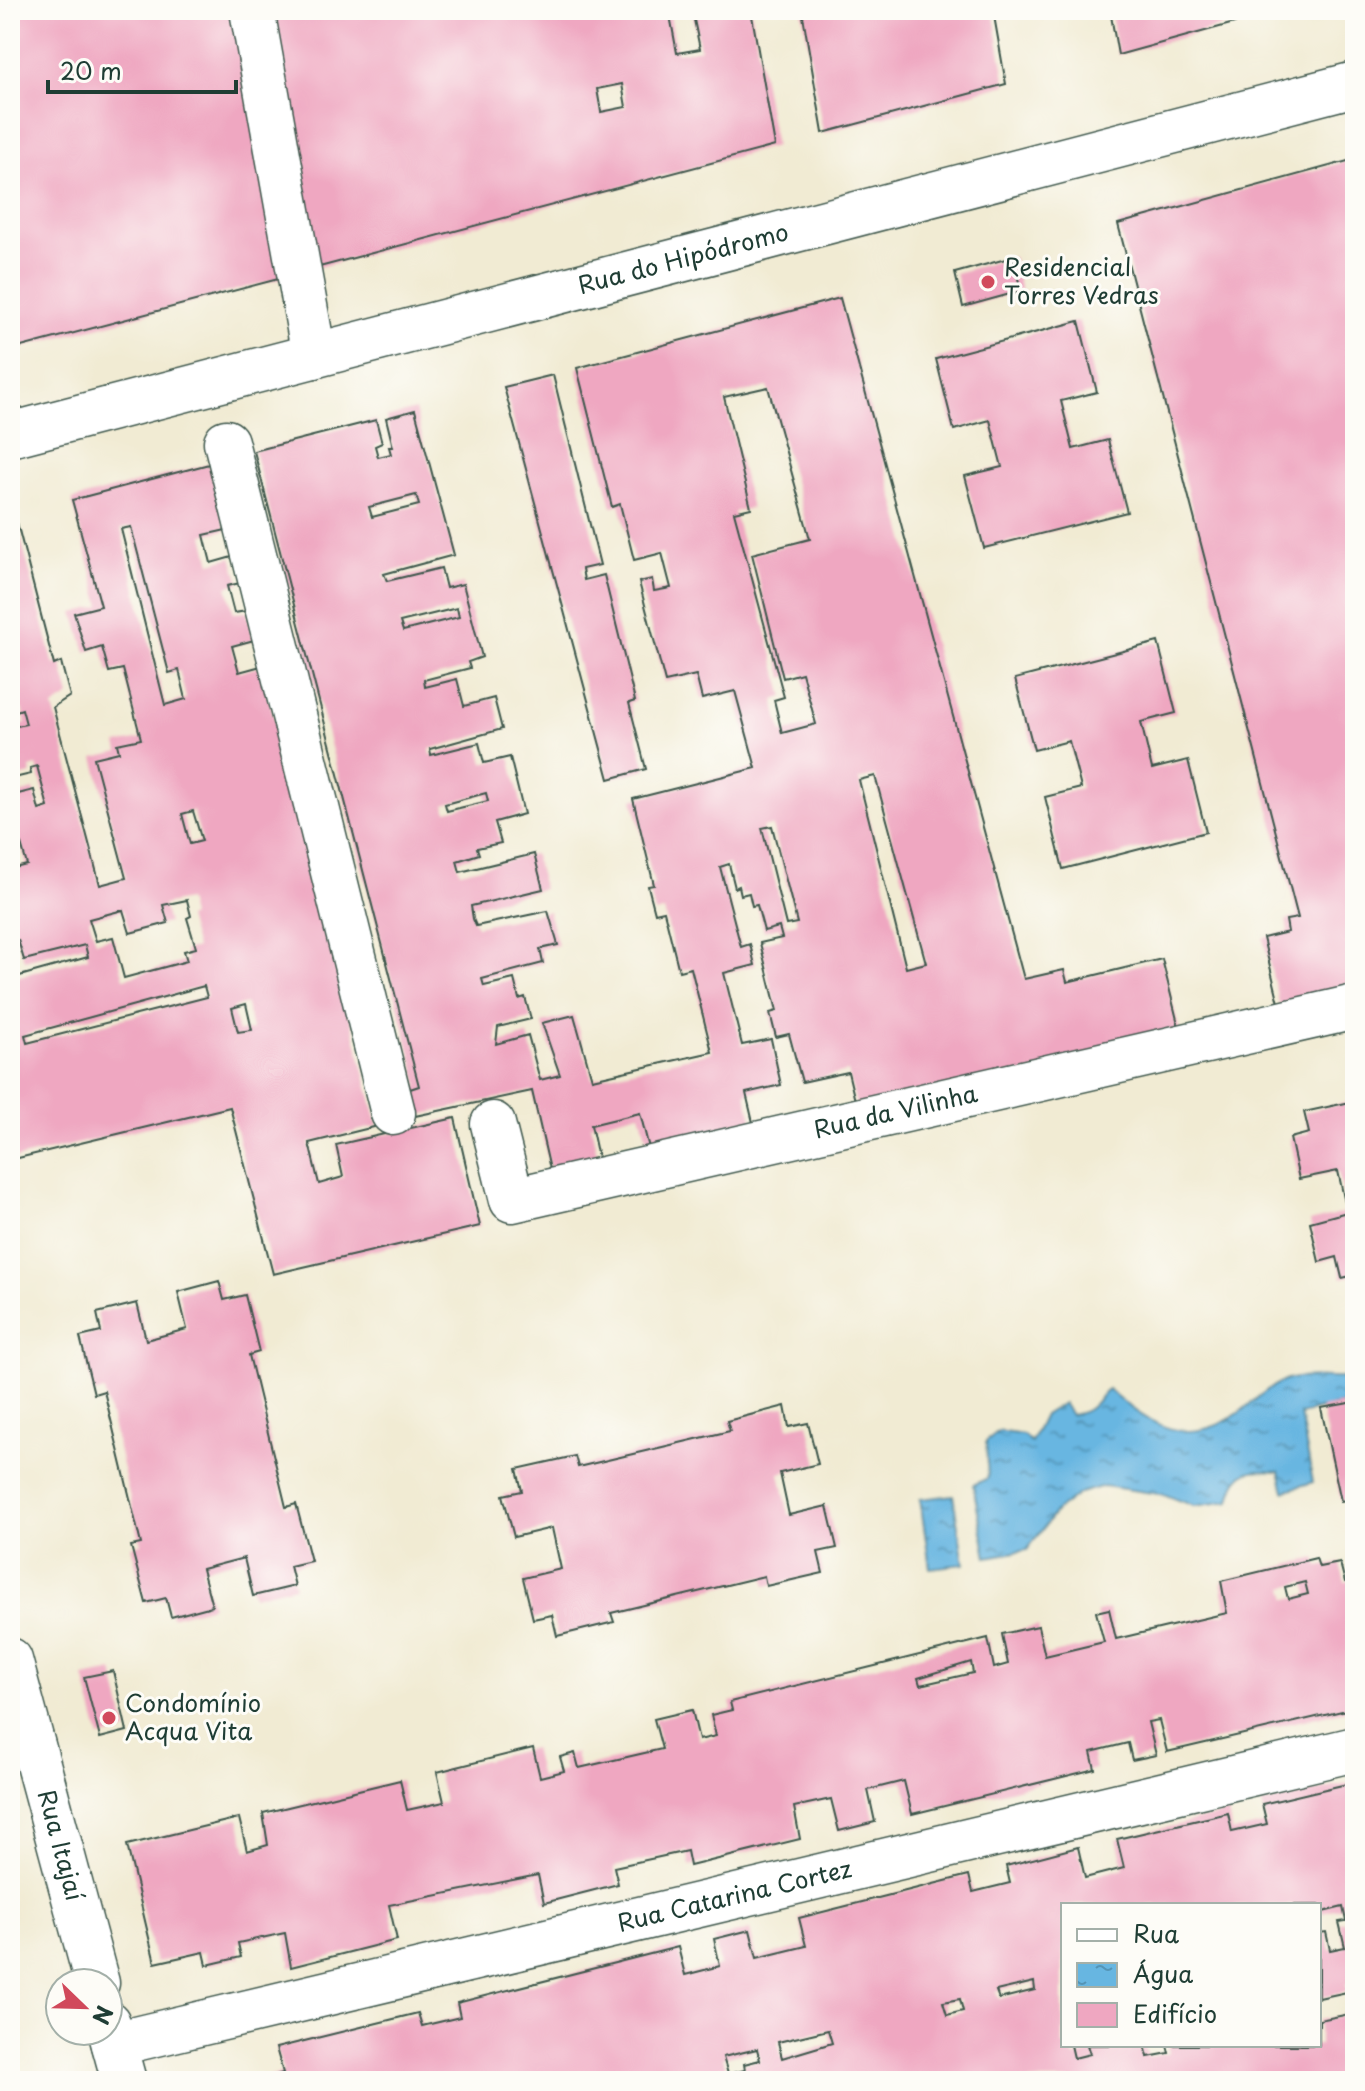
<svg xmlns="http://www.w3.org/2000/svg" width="1365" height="2091" font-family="'Playpen Sans',sans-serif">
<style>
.water{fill:url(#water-ripples);stroke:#437a8a;stroke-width:2}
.building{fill:#efa7c1;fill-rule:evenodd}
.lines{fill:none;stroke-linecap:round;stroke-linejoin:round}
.minor-casing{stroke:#3e574c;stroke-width:47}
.minor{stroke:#fff;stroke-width:44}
.poi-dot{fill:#d1495b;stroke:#fdfcf7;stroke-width:3}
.labels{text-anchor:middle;stroke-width:6;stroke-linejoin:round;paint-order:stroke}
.street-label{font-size:24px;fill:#1f3d34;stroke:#fdfcf7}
.poi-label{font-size:24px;fill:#1f3d34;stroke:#fdfcf7;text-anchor:start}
</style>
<defs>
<pattern id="water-ripples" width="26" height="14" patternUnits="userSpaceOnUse" patternTransform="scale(2)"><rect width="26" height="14" fill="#67b6e1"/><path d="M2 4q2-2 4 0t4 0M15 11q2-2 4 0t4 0" fill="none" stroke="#5495b7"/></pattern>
</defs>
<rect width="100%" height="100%" fill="#fdfcf7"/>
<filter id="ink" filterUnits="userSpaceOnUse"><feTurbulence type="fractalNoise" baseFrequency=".0125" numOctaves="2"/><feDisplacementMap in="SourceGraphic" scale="16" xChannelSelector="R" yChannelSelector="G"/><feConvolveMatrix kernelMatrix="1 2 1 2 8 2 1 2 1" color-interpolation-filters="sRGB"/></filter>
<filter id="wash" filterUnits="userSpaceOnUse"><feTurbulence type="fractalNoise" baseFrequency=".006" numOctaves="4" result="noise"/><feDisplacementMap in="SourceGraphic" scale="32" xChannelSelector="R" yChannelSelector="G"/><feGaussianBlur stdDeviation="1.8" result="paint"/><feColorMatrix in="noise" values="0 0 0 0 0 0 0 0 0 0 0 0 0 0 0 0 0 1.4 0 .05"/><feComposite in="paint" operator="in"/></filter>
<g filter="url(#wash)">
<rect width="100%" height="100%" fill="#f1ebd3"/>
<!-- water -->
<g class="water">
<path d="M 1343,1378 L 1352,1402 L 1300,1414 L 1313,1482 L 1284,1491 L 1279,1471 C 1250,1469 1236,1469 1230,1501 L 1194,1506 L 1166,1495 L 1104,1486 L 1080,1493 L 1056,1511 L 1027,1550 L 987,1557 L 973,1485 L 988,1478 L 986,1442 L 998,1431 L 1023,1435 L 1031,1442 L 1044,1415 L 1063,1403 L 1071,1415 C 1092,1412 1094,1403 1108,1389 C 1150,1427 1189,1449 1240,1412 C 1256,1400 1268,1386 1287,1380 C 1302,1375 1326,1379 1343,1378 Z"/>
<path d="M 953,1495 L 964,1564 L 930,1568 L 920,1499 Z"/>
</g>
<g id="blocks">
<!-- building -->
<g class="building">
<path d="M 10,10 L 233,10 L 282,278 L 10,350 Z"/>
<path d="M 261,10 L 669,10 L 677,53 L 700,49 L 692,10 L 751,10 L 775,146 L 312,269 ZM 622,84 L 626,107 L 601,112 L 597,89 Z"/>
<path d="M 802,10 L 993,10 L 1006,84 L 823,133 Z"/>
<path d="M 1110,10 L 1278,10 L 1278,11 L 1118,55 Z"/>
<path d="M 1355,159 L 1355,993 L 1281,1011 L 1263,938 L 1288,932 L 1286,920 L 1298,918 L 1118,224 Z"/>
<path d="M 1013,257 L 1021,291 L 963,307 L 955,273 Z"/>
<path d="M 840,298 L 1024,979 L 1064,970 L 1067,982 L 1162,959 L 1182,1040 L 857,1109 L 848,1072 L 802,1082 L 789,1034 L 776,1037 L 770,1013 L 777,1011 L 760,943 L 782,938 L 779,927 L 764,931 L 757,905 L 752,906 L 749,893 L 741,895 L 739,886 L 735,888 L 729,864 L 720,867 L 741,947 L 750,944 L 755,965 L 724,973 L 742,1045 L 771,1039 L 781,1085 L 746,1093 L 755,1131 L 651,1156 L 640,1113 L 591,1125 L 600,1167 L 552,1178 L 532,1091 L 415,1116 L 407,1090 L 419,1086 L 254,451 L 376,420 L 382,443 L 375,446 L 378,457 L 391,454 L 389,447 L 393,447 L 386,418 L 415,410 L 454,555 L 384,574 L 387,581 L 441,568 L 446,588 L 463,584 L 482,657 L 468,662 L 470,668 L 424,680 L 425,687 L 457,679 L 464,706 L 494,698 L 502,729 L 430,749 L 431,755 L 479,743 L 484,763 L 510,757 L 524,814 L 495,822 L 501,843 L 477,848 L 479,854 L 457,861 L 460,872 L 534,854 L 543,889 L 471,906 L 473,919 L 476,926 L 548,911 L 558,945 L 540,949 L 543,963 L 482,979 L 484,986 L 514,979 L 519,999 L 525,997 L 531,1019 L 498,1027 L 496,1044 L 528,1035 L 540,1080 L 560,1075 L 542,1023 L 574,1015 L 592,1079 L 712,1052 L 691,968 L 679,971 L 664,911 L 655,913 L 648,886 L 654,885 L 633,799 L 756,768 L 735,691 L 702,699 L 696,675 L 665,682 L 639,582 L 652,579 L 654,591 L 671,588 L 662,553 L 634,560 L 620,504 L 612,507 L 577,368 ZM 768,387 L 810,539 L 752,554 L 783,678 L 802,673 L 816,724 L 782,733 L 774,700 L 784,697 L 734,512 L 751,508 L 724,397 ZM 416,495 L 419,505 L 372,517 L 369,507 ZM 457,608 L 459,617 L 403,631 L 400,622 ZM 875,776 L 926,963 L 906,968 L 859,780 ZM 486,793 L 488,801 L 447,811 L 445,804 ZM 772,826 L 797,923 L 786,925 L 762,828 Z"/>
<path d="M 1079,321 L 1097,392 L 1061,401 L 1073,449 L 1108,440 L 1127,512 L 984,548 L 965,476 L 1002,467 L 990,420 L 954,430 L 936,359 Z"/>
<path d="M 553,375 L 600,565 L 582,569 L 584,580 L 604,575 L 635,701 L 629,703 L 646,769 L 609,779 L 504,387 Z"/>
<path d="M 209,464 L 226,530 L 204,535 L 211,563 L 232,557 L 240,583 L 227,586 L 234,613 L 247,611 L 254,640 L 232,646 L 239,672 L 261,666 L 378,1126 L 309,1143 L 319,1184 L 343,1177 L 336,1145 L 455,1118 L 480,1226 L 273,1274 L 230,1107 L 10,1160 L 10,964 L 16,977 L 88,957 L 85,945 L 24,960 L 18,940 L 10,942 L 10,869 L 27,865 L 21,844 L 10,847 L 10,796 L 34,790 L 39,810 L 48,807 L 37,766 L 30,768 L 31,774 L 10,779 L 10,721 L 15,720 L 17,726 L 26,724 L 22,709 L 10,713 L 10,516 L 15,515 L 54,665 L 61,662 L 70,696 L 53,707 L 100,885 L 126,878 L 94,758 L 119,752 L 117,744 L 141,739 L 123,669 L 109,672 L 102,647 L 86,652 L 74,613 L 101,606 L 72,500 ZM 131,527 L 169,673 L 179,670 L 186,699 L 165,705 L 121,529 ZM 193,811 L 202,841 L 190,844 L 182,814 ZM 187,900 L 191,916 L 187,918 L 196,948 L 184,951 L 187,961 L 124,978 L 113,937 L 96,941 L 89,919 L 123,910 L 130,933 L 168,923 L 163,905 ZM 204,986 L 207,997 L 27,1043 L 25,1035 ZM 246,1004 L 252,1030 L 238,1032 L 232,1008 Z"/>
<path d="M 1158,642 L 1176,713 L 1141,722 L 1152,769 L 1188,760 L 1206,832 L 1063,869 L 1045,797 L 1081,788 L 1069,741 L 1034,750 L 1015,679 Z"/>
<path d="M 1355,1101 L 1355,1275 L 1342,1278 L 1337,1257 L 1319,1262 L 1310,1222 L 1347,1212 L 1338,1171 L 1299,1179 L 1290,1138 L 1309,1133 L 1304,1112 Z"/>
<path d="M 219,1281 L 224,1300 L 245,1295 L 259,1352 L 249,1355 L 286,1507 L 296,1504 L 311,1561 L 290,1566 L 295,1586 L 253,1596 L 244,1558 L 202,1569 L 212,1606 L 171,1617 L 166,1598 L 146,1603 L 131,1546 L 141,1544 L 104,1391 L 94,1394 L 80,1337 L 101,1332 L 97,1313 L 137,1303 L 146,1340 L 187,1329 L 178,1292 Z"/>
<path d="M 1355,1402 L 1355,1498 L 1341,1501 L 1321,1408 Z"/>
<path d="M 785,1406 L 789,1427 L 808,1423 L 818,1464 L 780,1473 L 789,1515 L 827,1506 L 837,1548 L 818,1552 L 823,1573 L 766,1586 L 764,1576 L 611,1613 L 614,1622 L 557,1636 L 552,1615 L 533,1619 L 523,1578 L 561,1569 L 552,1528 L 514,1537 L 503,1495 L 522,1491 L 517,1469 L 575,1456 L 578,1467 L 730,1431 L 727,1421 Z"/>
<path d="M 1316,1558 L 1319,1567 L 1340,1563 L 1345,1582 L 1355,1580 L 1355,1708 L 1167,1752 L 1159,1720 L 1148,1722 L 1156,1755 L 1132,1760 L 1128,1743 L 1091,1752 L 1095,1769 L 912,1814 L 904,1781 L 868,1790 L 875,1822 L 839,1831 L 831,1799 L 794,1807 L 800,1839 L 690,1866 L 687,1851 L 614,1867 L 618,1884 L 544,1903 L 538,1875 L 389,1905 L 397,1940 L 291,1967 L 285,1933 L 238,1943 L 241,1957 L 207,1965 L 204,1952 L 155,1963 L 127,1845 L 239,1818 L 247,1851 L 268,1845 L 263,1813 L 400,1780 L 407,1810 L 444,1802 L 437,1772 L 533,1748 L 540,1777 L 564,1771 L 560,1757 L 575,1753 L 579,1768 L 662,1749 L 654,1719 L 692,1710 L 699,1740 L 716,1736 L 711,1715 L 732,1710 L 730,1702 L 988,1638 L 994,1668 L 1008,1664 L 1002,1634 L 1038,1626 L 1045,1656 L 1104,1642 L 1096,1612 L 1109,1609 L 1116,1639 L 1227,1613 L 1221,1581 ZM 1305,1582 L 1308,1594 L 1288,1599 L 1285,1587 ZM 971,1662 L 973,1673 L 920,1685 L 918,1678 Z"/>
<path d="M 113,1671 L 127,1731 L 100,1738 L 84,1677 Z"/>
<path d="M 1355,1782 L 1355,1982 L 1346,1984 L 1347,1992 L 1319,1998 L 1319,1933 L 1326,1932 L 1330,1950 L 1345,1947 L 1339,1922 L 1346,1921 L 1343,1907 L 1319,1913 L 1319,1905 L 1063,1905 L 1063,2045 L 1071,2045 L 1074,2058 L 1090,2054 L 1087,2045 L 1145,2045 L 1148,2057 L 1169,2053 L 1167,2045 L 1319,2045 L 1319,2020 L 1355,2013 L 1355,2081 L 255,2081 L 283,2073 L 276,2048 L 418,2013 L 422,2026 L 460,2017 L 457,2003 L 678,1947 L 685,1975 L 720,1966 L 714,1939 L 750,1930 L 757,1958 L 806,1946 L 799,1918 L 969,1875 L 973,1892 L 1010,1883 L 1006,1866 L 1078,1847 L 1085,1878 L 1124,1868 L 1117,1839 L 1228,1813 L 1232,1832 L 1267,1824 L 1262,1804 ZM 1034,1982 L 1035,1990 L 999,1999 L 996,1991 ZM 960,1999 L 963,2011 L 947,2015 L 943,2002 ZM 828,2030 L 832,2043 L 782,2058 L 778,2042 ZM 757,2049 L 760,2060 L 744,2064 L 745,2070 L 728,2074 L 723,2057 Z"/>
<path d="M 239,2074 L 242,2081 L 216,2081 L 216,2080 Z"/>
</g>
</g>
</g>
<g filter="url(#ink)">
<use href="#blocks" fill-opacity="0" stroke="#3e574c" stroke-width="2"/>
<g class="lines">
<defs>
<g id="minor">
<path d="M 252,10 L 314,356"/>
<path id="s1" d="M 10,435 L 1355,84"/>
<path d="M 226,442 L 393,1113"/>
<path id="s2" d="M 493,1124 L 512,1200 L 1355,1007"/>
<path id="s3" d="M 10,1660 L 97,1983"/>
<path d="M 108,2023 L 124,2081"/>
<path id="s4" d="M 114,2044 L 1355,1749"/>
</g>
</defs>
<!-- minor casing -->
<use href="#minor" class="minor-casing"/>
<!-- minor -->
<use href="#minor" class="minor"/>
</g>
</g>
<!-- markers -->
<g class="poi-dot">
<circle cx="988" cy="282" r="8"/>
<circle cx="109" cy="1718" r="8"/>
</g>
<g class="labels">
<!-- street labels -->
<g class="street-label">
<text dy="8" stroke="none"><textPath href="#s1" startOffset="696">Rua do Hipódromo</textPath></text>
<text dy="8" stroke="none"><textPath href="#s2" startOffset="472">Rua da Vilinha</textPath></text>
<text dy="8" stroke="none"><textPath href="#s3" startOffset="192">Rua Itajaí</textPath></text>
<text dy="8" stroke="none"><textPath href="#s4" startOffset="638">Rua Catarina Cortez</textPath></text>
</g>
<!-- poi labels -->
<g class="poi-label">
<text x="1004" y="276">Residencial<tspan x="1004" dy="28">Torres Vedras</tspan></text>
<text x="125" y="1712">Condomínio<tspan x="125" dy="28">Acqua Vita</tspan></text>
</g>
</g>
<!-- margin -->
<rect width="1365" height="2091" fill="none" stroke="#fdfcf7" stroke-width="40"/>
<!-- legend -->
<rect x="1061" y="1903" width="260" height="144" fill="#fdfcf7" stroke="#a4b0a9" stroke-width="2"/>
<rect x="1077" y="1929" width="40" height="12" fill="#ffffff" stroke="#a4b0a9" stroke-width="2"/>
<text x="1133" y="1943" font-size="24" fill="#1f3d34">Rua</text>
<rect x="1077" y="1963" width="40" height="24" fill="url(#water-ripples)" stroke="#a4b0a9" stroke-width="2"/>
<text x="1133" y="1983" font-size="24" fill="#1f3d34">Água</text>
<rect x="1077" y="2003" width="40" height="24" fill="#efa7c1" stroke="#a4b0a9" stroke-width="2"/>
<text x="1133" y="2023" font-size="24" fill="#1f3d34">Edifício</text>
<!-- north arrow -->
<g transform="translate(84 2007) rotate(113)"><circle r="38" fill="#fdfcf7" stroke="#a4b0a9" stroke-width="2"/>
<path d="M0-6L14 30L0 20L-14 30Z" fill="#d1495b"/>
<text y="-12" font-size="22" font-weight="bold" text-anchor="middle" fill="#1f3d34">N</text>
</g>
<!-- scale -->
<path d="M48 80v12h188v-12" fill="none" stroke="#1f3d34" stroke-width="4"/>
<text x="60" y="80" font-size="24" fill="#1f3d34" stroke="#fdfcf7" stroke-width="6" paint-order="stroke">20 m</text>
</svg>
